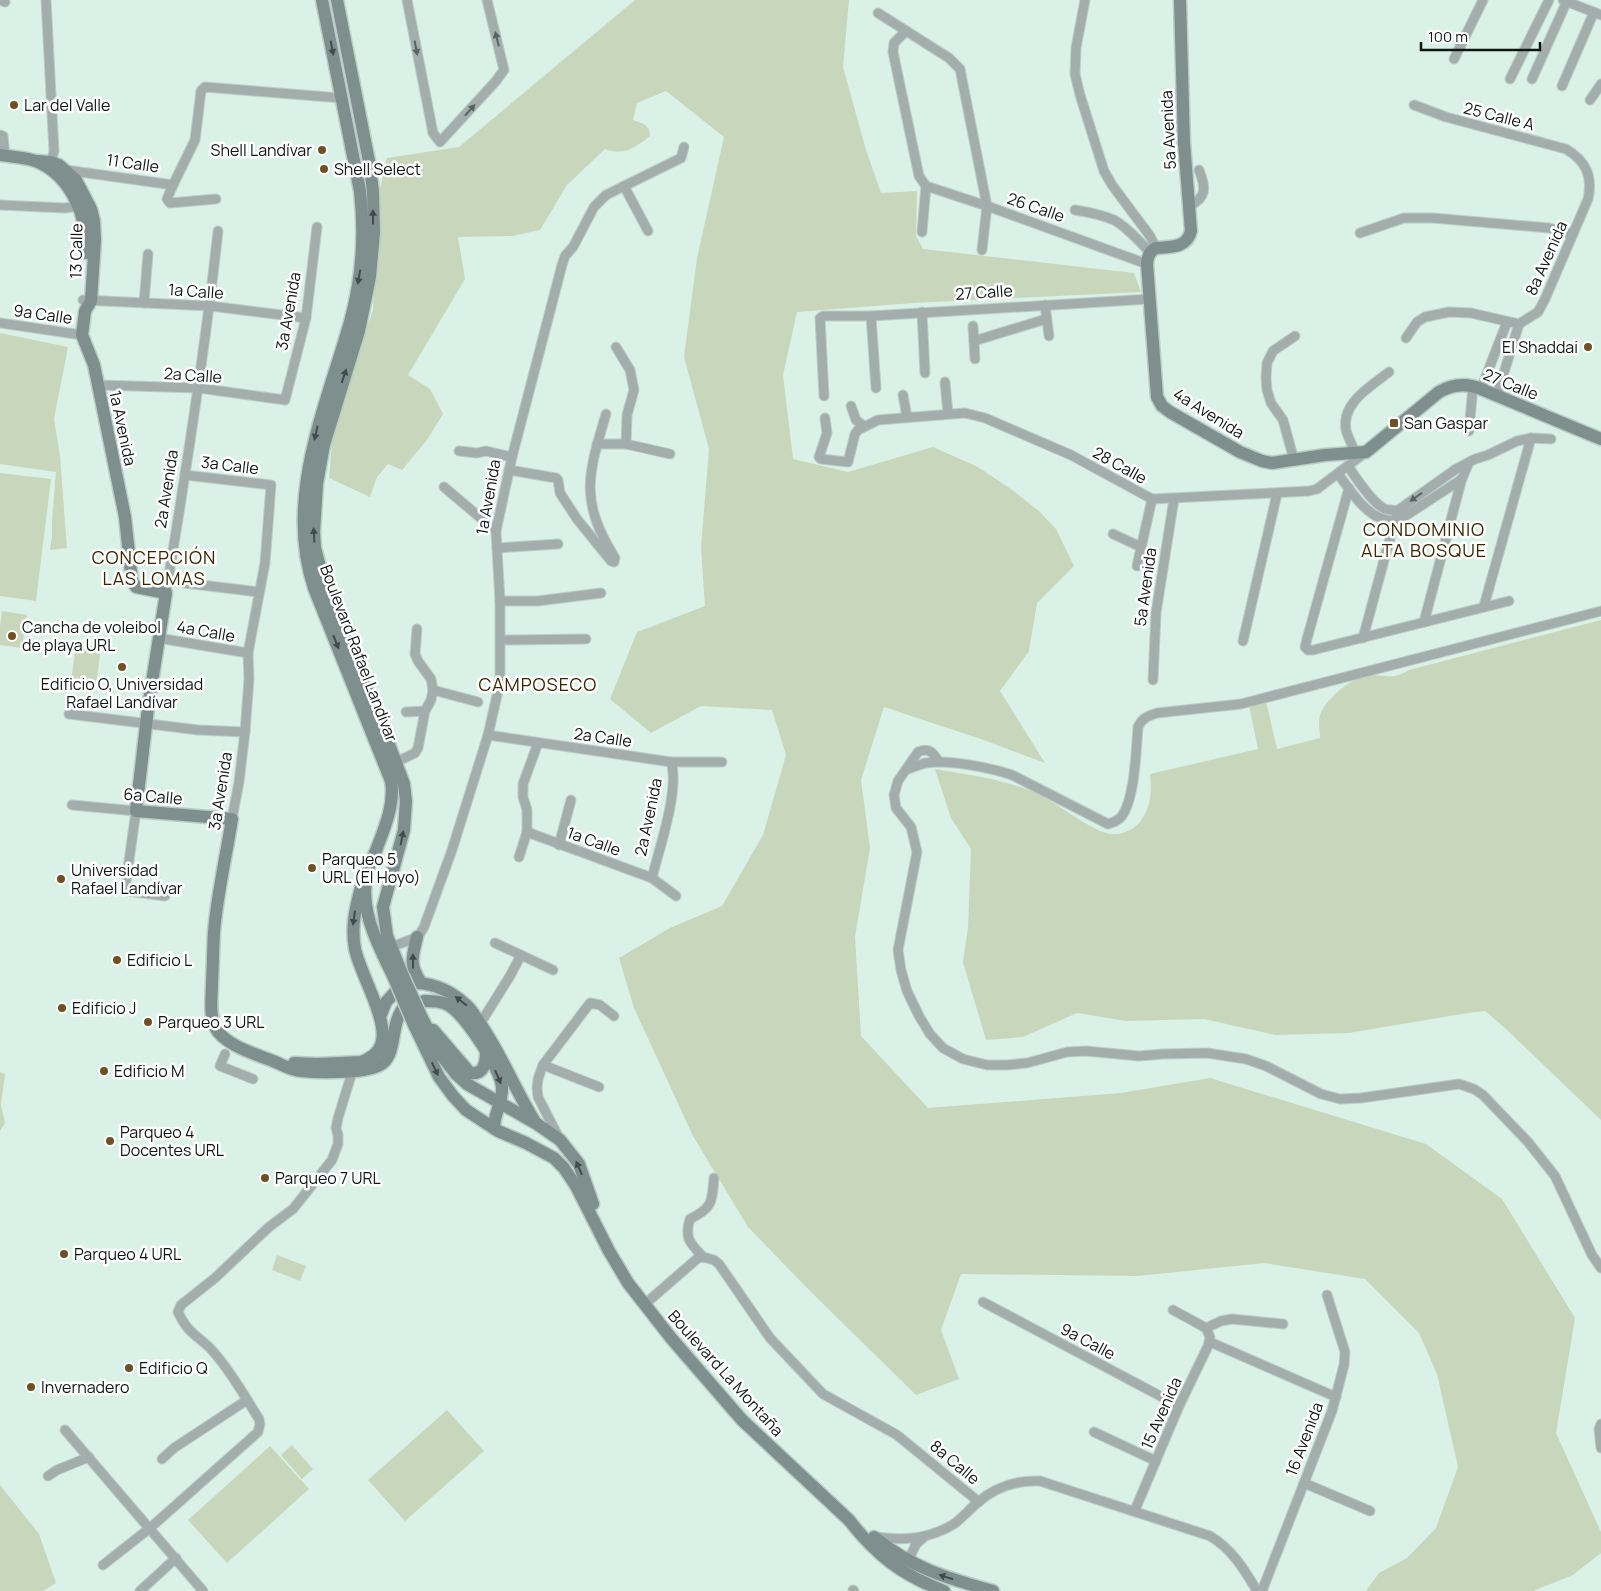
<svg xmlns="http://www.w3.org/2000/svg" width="1601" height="1591" font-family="Manrope,sans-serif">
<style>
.green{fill:#c8d7bb}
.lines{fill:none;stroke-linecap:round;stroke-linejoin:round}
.street-casing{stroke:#bacec5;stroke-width:11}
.secondary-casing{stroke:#bacec5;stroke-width:15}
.street{stroke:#a2adac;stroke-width:9}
.secondary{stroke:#7f8f8d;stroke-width:12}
.secondary-bridge-casing{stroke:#bacec5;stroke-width:15;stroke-linecap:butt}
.secondary-bridge{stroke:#7f8f8d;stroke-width:12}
.oneway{fill:#586260}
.oneway2{fill:#414d4a}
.poi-dot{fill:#6e5024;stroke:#fff;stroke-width:2}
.labels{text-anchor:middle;stroke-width:5;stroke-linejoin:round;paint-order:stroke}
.poi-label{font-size:16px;fill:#0f1713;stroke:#fff;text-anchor:start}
.street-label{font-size:16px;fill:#0f1713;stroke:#fff}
.neighbourhood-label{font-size:18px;letter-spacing:1px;fill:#3b2500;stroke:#fff}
</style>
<rect width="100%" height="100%" fill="#daf1e7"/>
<!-- green -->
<g class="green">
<path d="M 635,0 L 849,0 L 843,67 L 866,150 L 881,193 L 917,191 L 916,236 L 923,249 L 1134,273 L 1141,292 L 913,303 L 797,312 L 783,375 L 793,459 L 848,472 L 933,447 L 978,467 L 1011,489 L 1039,511 L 1056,529 L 1074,566 L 1037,603 L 1029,651 L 1000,691 L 1045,763 L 981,739 L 884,707 L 861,780 L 870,848 L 855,937 L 861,1036 L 928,1108 L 1121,1093 L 1210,1078 L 1426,1144 L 1502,1199 L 1575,1318 L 1556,1433 L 1601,1532 L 1601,1553 L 1573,1575 L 1533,1591 L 1366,1591 L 1379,1573 L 1407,1558 L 1436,1528 L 1458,1467 L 1437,1374 L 1419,1333 L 1365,1279 L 1264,1263 L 1138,1276 L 961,1274 L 941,1330 L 959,1379 L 916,1395 L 812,1293 L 748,1227 L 693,1136 L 634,1008 L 619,958 L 670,928 L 722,906 L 763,835 L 786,755 L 772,710 L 701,706 L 651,733 L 610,699 L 637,632 L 705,606 L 701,547 L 709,449 L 684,357 L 697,258 L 724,137 L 666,91 L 637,103 L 633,120 L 644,124 L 649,129 L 650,136 C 634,148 625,156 605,149 L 567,185 L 540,230 L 512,236 L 458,237 L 465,279 L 408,375 L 430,389 L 443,414 L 427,440 L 402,470 L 388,464 L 377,477 L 370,497 L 329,478 L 332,443 L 345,393 L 373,310 L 379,194 L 387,158 L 459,147 Z"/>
<path d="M 0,333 L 68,347 L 54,419 L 60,456 L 67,548 L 50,550 L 52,537 L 52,520 L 56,472 L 0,464 Z"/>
<path d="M 0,473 L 51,479 L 36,601 L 0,596 Z"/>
<path d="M 2,611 L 27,615 L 22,648 L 0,645 L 0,627 Z"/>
<path d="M 1601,620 L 1601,1120 L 1505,1028 L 1485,1011 L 1468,1013 L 1349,1033 L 1275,1035 L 1204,1019 L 1126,1021 L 1077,1013 L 1023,1037 L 986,1040 L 963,962 L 968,928 L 971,849 L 951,818 L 935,769 C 969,775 1004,779 1036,793 C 1055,801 1094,834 1113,834 C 1122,835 1134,829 1140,822 C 1151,807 1152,792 1150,774 L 1258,749 L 1249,705 L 1266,701 L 1277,749 L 1320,738 C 1320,731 1318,723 1320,715 C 1326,698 1353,676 1371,675 C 1388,675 1393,680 1409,670 Z"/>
<path d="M 76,644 L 101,647 L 96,685 L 71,682 Z"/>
<path d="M 0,1072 L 5,1074 L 1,1105 L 5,1123 L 0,1131 Z"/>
<path d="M 277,1255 L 306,1266 L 300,1281 L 272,1270 Z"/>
<path d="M 447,1410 L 484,1451 L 405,1521 L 368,1480 Z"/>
<path d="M 292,1445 L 313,1469 L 302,1479 L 281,1455 Z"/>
<path d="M 270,1446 L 309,1489 L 227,1563 L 188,1520 Z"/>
<path d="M 0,1485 L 39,1534 L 56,1583 L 43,1591 L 0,1591 Z"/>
</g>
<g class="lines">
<defs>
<g id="street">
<path d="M 0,0 L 5,2"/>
<path d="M 46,0 L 54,151 L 50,167"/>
<path d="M 407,0 L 433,133 L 440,142 L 496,81 L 504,70 L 487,0"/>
<path d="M 1085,0 L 1076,48 L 1075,74 L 1080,95 L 1104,171 L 1112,185 L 1150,236 L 1156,248"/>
<path d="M 1563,0 L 1601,15"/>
<path d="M 878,13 L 949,58 L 960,69 L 987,206 L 982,250"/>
<path d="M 906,31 L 894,43 L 893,52 L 919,176 L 926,186 L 987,206 L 1147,264"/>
<path d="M 1454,59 L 1483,0"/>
<path d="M 1510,79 L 1549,0"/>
<path d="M 1532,79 L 1567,1"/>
<path d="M 1562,86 L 1594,12"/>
<path d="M 1590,100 L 1601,84"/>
<path d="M 1414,105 L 1446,117 L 1566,149 C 1586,161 1593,176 1588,199 L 1545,299 L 1538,312 L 1519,324 L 1497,395"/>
<path d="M 0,135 L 3,136 L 5,156"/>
<path d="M 66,170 L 173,185 L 195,140 L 201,91 L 205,87 L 341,98"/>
<path d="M 173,185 L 167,199 L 170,203 L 216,199"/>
<path d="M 624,186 L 648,231"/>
<path d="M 0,205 L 65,208 L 72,207 L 79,200"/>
<path d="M 1189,206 C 1207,198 1206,187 1199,170"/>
<path d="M 1075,210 C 1088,212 1102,215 1114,220 C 1128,227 1139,242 1150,252"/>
<path d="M 922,232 L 926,186"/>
<path d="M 1360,233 L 1404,218 L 1433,218 L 1549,228 L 1573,234"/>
<path d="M 83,300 L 210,306 L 306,318"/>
<path d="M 144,303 L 148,254"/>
<path d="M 1045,305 L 1049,336"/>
<path d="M 922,312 L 925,373"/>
<path d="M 871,316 L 876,388"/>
<path d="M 0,323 L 82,335"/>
<path d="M 973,326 L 975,359"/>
<path d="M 1406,338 L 1417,322 L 1425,317 L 1449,312 L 1471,313 L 1519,324"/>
<path d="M 974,341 L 1046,319"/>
<path d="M 616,347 L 630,370 L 634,390 L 627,415 L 626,444"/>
<path d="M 945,382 L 948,414"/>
<path d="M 97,385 L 199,388 L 285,400 L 306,318 L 317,227"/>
<path d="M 1481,389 L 1507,322"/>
<path d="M 903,395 L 907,417"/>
<path d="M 824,396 L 820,318 L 823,316 L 871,316 L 1150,299"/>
<path d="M 851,406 L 856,420 L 864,426"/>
<path d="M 825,418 L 827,433 L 819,457 L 821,459 L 848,462 L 855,434 L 858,430 L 878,420 L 965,413 L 985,418 L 1071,455 L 1152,499 L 1309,491 L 1317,489 L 1366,452"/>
<path d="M 1469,431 L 1473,386"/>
<path d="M 597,444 L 626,444 L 670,454"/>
<path d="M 459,451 L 477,453 L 486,451 L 512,457"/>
<path d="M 1355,452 C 1352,445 1348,437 1346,430 C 1341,403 1371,386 1389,372"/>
<path d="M 1294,460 L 1283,420 L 1271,403 L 1267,390 L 1266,378 L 1267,363 L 1273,351 L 1295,336"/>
<path d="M 1348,466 C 1356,478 1372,503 1385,509 C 1389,510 1393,510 1397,511 L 1456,469 L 1475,459 L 1488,455 L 1517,441 L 1531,438 L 1551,439"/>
<path d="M 509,470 L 556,478 L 558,480 L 560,493 L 577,519 L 611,561 L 614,562 L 615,558 C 579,500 588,475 606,414"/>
<path d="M 1338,474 C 1349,488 1360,507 1376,516 C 1382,519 1390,520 1396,522 L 1462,479 L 1469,462"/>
<path d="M 185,475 L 271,485 L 265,563 L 248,653 L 249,679 L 245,732 L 239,782 L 232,819"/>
<path d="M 444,487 L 496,531"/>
<path d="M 1349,488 L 1307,639 L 1305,647 L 1308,650 L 1313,650 L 1509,601"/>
<path d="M 1113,534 L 1141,547"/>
<path d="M 497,548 L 558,544"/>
<path d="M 1137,566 L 1152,499"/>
<path d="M 168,581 L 259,592"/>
<path d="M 166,593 C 186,472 205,352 218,231"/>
<path d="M 500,601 L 538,601 L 601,593"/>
<path d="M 1484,606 L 1531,438"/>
<path d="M 1424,622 L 1462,478"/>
<path d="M 158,638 L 248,653"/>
<path d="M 1363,638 L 1396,516"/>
<path d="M 501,640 L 586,639"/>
<path d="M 1243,641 L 1277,494"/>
<path d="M 1153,680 L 1156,613 L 1174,499"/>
<path d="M 433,690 L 478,702"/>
<path d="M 406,712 L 425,711"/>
<path d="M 69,714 L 198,730 L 245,732"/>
<path d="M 488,735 L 671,762 L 722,762"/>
<path d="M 396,762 L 415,753 L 418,748 L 425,711 L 431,700 L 433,690 L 431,679 L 418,661 L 415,654 L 417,629"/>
<path d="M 939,762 C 933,753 930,747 918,752 L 898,781 L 894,795 L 896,808 L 911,827 L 917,852 L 898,950 L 901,970 L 907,991 L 919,1016 L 930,1034 L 943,1048 L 963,1059 L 987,1065 L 1007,1065 L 1027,1063 L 1067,1052 L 1086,1051 L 1139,1056 L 1163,1054 L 1207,1053 L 1246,1059 L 1266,1066 L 1321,1094 L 1340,1099 L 1361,1098 L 1459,1084 L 1474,1089 L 1483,1095 L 1528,1142 L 1555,1176 L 1592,1255 L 1601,1268"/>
<path d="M 908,769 C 914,767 920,764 926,763 C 948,759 991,768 1012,775 L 1108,824 C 1114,822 1118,821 1122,816 C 1135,797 1136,751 1138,727 C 1142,718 1148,716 1157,713 L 1241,704 L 1601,611"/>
<path d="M 72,805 L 136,811 L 125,889 L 127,891 L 165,896"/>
<path d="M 527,832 L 652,878 L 676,896"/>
<path d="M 559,845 L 571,800"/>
<path d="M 519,857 L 527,832 L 527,810 L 523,797 L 523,784 L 538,743"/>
<path d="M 652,878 C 659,849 680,789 671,762"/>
<path d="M 495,943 L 553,970"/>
<path d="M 391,947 L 418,937 L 424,927 L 452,850 L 488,735 L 500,682 L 500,601 L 496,531 L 512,457 L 562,265 L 565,256 L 573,247 L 594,207 L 606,195 L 681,158 L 684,147"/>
<path d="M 480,1024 L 510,976 L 521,955"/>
<path d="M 225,1054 L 220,1066 L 253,1079"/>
<path d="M 543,1065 L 599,1087"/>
<path d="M 559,1138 L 538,1097 L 537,1088 L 538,1079 L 543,1065 L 590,1003 L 600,1005 L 614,1016"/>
<path d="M 703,1257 L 714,1260 L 719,1264 L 770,1338 L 823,1394 L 897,1435 L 979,1502"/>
<path d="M 703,1257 C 690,1243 684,1238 690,1219 C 713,1208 712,1201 714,1178"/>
<path d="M 983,1302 L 1179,1406"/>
<path d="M 645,1304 L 698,1258 L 703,1257"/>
<path d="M 1173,1310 L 1206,1328"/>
<path d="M 1206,1328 L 1221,1321 L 1232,1319 L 1283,1324"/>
<path d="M 1210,1342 L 1336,1397"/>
<path d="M 1601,1424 L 1599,1429 L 1601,1448"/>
<path d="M 65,1430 L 203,1591"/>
<path d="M 1094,1432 L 1156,1461"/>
<path d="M 162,1459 L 174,1448 L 247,1400"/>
<path d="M 48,1476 L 57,1470 L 89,1457"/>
<path d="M 1304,1483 L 1370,1511"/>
<path d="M 1135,1510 L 1179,1406 L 1208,1346 L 1210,1337 L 1206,1328"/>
<path d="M 876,1537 C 904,1541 929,1539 954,1524 C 962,1518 969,1510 977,1503 C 995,1487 1016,1480 1040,1481 L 1210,1536 C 1232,1549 1244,1569 1257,1591"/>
<path d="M 908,1561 L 916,1544 L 924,1537"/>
<path d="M 103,1565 L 150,1528 L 258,1432 L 260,1424 L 259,1419 C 244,1395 228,1367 209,1347 C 194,1333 188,1333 178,1312 L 181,1305 L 215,1278 L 269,1227 L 293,1209 L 332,1160 L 338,1144 L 338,1135 L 336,1128 L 338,1118 L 354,1066"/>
<path d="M 853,1590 L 854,1591"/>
<path d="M 140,1591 L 176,1558"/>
<path d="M 1262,1591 L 1332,1411 L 1344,1365 L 1345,1352 L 1327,1295"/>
</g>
<g id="secondary">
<path d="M 322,0 L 360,191 C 365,235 362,279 350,322 C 326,407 284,498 314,588 L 391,781 C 395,803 385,827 377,848 C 374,856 369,864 367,873 C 359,912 378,944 394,978"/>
<path d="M 337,0 L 370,166 L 373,192 L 374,233 L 370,277 L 359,331 L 324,445 L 317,484 L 314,532 L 315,548 L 329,599 L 385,734 L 404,784 L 406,801 L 404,830 L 383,907 L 387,936 L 403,976"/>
<path d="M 1180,0 L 1184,143 L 1191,231 C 1187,248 1171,247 1156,248 C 1149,252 1148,256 1147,264 L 1157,397 L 1162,406 L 1170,412 L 1240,452 L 1262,461 L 1272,463 L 1325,455 L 1366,452 L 1439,392 C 1453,384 1467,383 1481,389 L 1601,439"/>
<path d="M 0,155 C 12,157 27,157 38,162 C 72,177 88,218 86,253"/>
<path d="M 37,161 L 50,162 L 59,165 L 76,180 L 91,209 L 94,221 L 95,240 L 91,301 L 85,311 L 82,335 L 94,365 L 125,517 L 132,581 L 136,587 L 166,593 L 148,708 L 136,811 L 232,819 C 226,857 217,895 214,932 C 213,949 213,965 212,982 C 212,996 209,1014 215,1027 C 224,1045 255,1054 273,1061 C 284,1065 289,1070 301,1071 C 319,1073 369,1074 383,1063 C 397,1051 390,1024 404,1007"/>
<path d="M 417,937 C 412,958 409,964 421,983"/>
<path d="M 417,983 C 436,984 451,991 465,1004 C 471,1008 475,1016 479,1022 C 501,1053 515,1090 535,1122"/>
<path d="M 424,1001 C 433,1001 442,1001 450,1006 C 466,1017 500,1068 502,1087 C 503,1102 494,1113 494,1128"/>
<path d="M 380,1017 L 386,1002 L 397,990"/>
<path d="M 422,1018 L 442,1056 L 456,1074 L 467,1084 L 537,1124 L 560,1140 L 579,1164 L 593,1204"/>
<path d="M 414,1025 L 439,1077 L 453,1096 L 466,1110 L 498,1131 L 526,1143 L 554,1158 L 564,1168 L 576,1186 L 609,1251 L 628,1283 L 671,1338 L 742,1420 L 849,1520 C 876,1555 902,1575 944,1591"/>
<path d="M 433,1030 L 470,1073 C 484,1075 486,1063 486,1052"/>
<path d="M 294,1063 L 317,1064 L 361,1062 C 369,1059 378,1054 381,1045 C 390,1022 360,974 355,949 C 351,928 355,909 361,888"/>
<path d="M 874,1537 C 912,1568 946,1578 993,1591"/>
</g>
</defs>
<!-- street casing -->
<use href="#street" class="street-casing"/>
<!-- secondary casing -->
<use href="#secondary" class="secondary-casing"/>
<!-- street -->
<use href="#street" class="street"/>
<!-- secondary -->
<use href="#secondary" class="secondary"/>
<defs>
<g id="secondary-bridge">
<path d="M 403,976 L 422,1018"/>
<path d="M 394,978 L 414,1025"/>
</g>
</defs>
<!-- secondary-bridge casing -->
<use href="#secondary-bridge" class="secondary-bridge-casing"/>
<!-- secondary-bridge -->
<use href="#secondary-bridge" class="secondary-bridge"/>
</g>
<!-- one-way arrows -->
<defs><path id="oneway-solid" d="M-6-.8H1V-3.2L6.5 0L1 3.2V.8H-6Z" transform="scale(1.25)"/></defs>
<g class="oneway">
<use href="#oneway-solid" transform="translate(497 39) rotate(-104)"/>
<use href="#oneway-solid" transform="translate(416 48) rotate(79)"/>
<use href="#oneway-solid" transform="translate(470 110) rotate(-48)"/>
<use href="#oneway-solid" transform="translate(1416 497) rotate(145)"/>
</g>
<g class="oneway2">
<use href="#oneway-solid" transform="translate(332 48) rotate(79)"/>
<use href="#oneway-solid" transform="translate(373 217) rotate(-90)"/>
<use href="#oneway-solid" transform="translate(359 277) rotate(100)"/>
<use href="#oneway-solid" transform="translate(344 376) rotate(-72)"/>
<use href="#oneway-solid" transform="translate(316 433) rotate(103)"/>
<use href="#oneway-solid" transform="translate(314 535) rotate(-93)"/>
<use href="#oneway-solid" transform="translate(336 642) rotate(68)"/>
<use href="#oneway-solid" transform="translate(402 838) rotate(-79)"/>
<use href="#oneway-solid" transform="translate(354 918) rotate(98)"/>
<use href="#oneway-solid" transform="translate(413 961) rotate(-90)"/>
<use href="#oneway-solid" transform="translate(461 1001) rotate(-142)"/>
<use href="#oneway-solid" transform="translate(435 1069) rotate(65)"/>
<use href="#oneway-solid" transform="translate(498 1077) rotate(67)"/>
<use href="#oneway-solid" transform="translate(579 1168) rotate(-114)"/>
<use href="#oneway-solid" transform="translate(946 1577) rotate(-162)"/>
</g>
<!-- markers -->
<g class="poi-dot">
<circle cx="14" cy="105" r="5"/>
<circle cx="322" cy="150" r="5"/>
<circle cx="324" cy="169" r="5"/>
<circle cx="1588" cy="347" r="5"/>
<rect x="1389" y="418" width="10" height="10" rx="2.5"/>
<circle cx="12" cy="636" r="5"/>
<circle cx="122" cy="667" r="5"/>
<circle cx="312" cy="868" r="5"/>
<circle cx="61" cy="879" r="5"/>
<circle cx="117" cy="960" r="5"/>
<circle cx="62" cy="1008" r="5"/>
<circle cx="148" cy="1022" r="5"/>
<circle cx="104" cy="1071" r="5"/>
<circle cx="110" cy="1141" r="5"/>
<circle cx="265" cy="1178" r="5"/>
<circle cx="64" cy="1254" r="5"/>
<circle cx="129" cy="1368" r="5"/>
<circle cx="31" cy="1387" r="5"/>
</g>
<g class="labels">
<!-- poi labels -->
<g class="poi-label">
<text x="24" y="111">Lar del Valle</text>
<text x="312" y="156" text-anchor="end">Shell Landívar</text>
<text x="334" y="175">Shell Select</text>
<text x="1578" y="353" text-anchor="end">El Shaddai</text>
<text x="1404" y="429">San Gaspar</text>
<text x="22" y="633">Cancha de voleibol<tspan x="22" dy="18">de playa URL</tspan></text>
<text x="122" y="690" text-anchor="middle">Edificio O, Universidad<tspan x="122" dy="18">Rafael Landívar</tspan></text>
<text x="322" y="865">Parqueo 5<tspan x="322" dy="18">URL (El Hoyo)</tspan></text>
<text x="71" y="876">Universidad<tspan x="71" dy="18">Rafael Landívar</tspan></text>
<text x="127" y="966">Edificio L</text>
<text x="72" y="1014">Edificio J</text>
<text x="158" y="1028">Parqueo 3 URL</text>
<text x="114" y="1077">Edificio M</text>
<text x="120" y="1138">Parqueo 4<tspan x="120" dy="18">Docentes URL</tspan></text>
<text x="275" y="1184">Parqueo 7 URL</text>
<text x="74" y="1260">Parqueo 4 URL</text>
<text x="139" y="1374">Edificio Q</text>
<text x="41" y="1393">Invernadero</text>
</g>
<!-- street labels -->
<g class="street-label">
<text transform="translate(1499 116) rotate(14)" y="6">25 Calle A</text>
<text transform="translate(1168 130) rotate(-93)" y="6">5a Avenida</text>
<text transform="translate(133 163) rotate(8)" y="6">11 Calle</text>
<text transform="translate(1036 207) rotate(19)" y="6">26 Calle</text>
<text transform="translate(76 251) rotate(-89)" y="6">13 Calle</text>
<text transform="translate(1546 258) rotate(-66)" y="6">8a Avenida</text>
<text transform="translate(196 291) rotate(4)" y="6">1a Calle</text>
<text transform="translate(984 292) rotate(-4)" y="6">27 Calle</text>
<text transform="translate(288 311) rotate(-80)" y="6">3a Avenida</text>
<text transform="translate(43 314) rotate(8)" y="6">9a Calle</text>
<text transform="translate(193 375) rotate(4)" y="6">2a Calle</text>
<text transform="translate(1511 384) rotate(22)" y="6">27 Calle</text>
<text transform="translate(1209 413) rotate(32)" y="6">4a Avenida</text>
<text transform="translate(123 428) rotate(78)" y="6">1a Avenida</text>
<text transform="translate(230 465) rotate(7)" y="6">3a Calle</text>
<text transform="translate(1120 465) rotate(29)" y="6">28 Calle</text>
<text transform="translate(166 489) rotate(-81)" y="6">2a Avenida</text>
<text transform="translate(488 497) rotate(-80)" y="6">1a Avenida</text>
<text transform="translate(1145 587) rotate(-82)" y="6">5a Avenida</text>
<text transform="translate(206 631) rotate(10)" y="6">4a Calle</text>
<text transform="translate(359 653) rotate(69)" y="6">Boulevard Rafael Landívar</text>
<text transform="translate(603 737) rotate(8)" y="6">2a Calle</text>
<text transform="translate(220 791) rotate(-81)" y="6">3a Avenida</text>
<text transform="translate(153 796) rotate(5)" y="6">6a Calle</text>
<text transform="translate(648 817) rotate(-78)" y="6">2a Avenida</text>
<text transform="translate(594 841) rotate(20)" y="6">1a Calle</text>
<text transform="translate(1088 1341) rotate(28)" y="6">9a Calle</text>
<text transform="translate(726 1373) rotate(48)" y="6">Boulevard La Montaña</text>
<text transform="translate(1161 1413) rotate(-66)" y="6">15 Avenida</text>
<text transform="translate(1304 1439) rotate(-69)" y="6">16 Avenida</text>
<text transform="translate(955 1462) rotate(40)" y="6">8a Calle</text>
</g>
<!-- neighbourhood labels -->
<g class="neighbourhood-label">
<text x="1424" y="536">CONDOMINIO<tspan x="1424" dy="21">ALTA BOSQUE</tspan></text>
<text x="154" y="564">CONCEPCIÓN<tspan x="154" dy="21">LAS LOMAS</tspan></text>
<text x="538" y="691">CAMPOSECO</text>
</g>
</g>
<!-- scale -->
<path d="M1421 42v8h119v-8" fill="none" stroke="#0f1713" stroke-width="2.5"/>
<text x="1428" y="42" font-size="15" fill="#0f1713" stroke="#ffffff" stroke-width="4" paint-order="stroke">100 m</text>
</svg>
